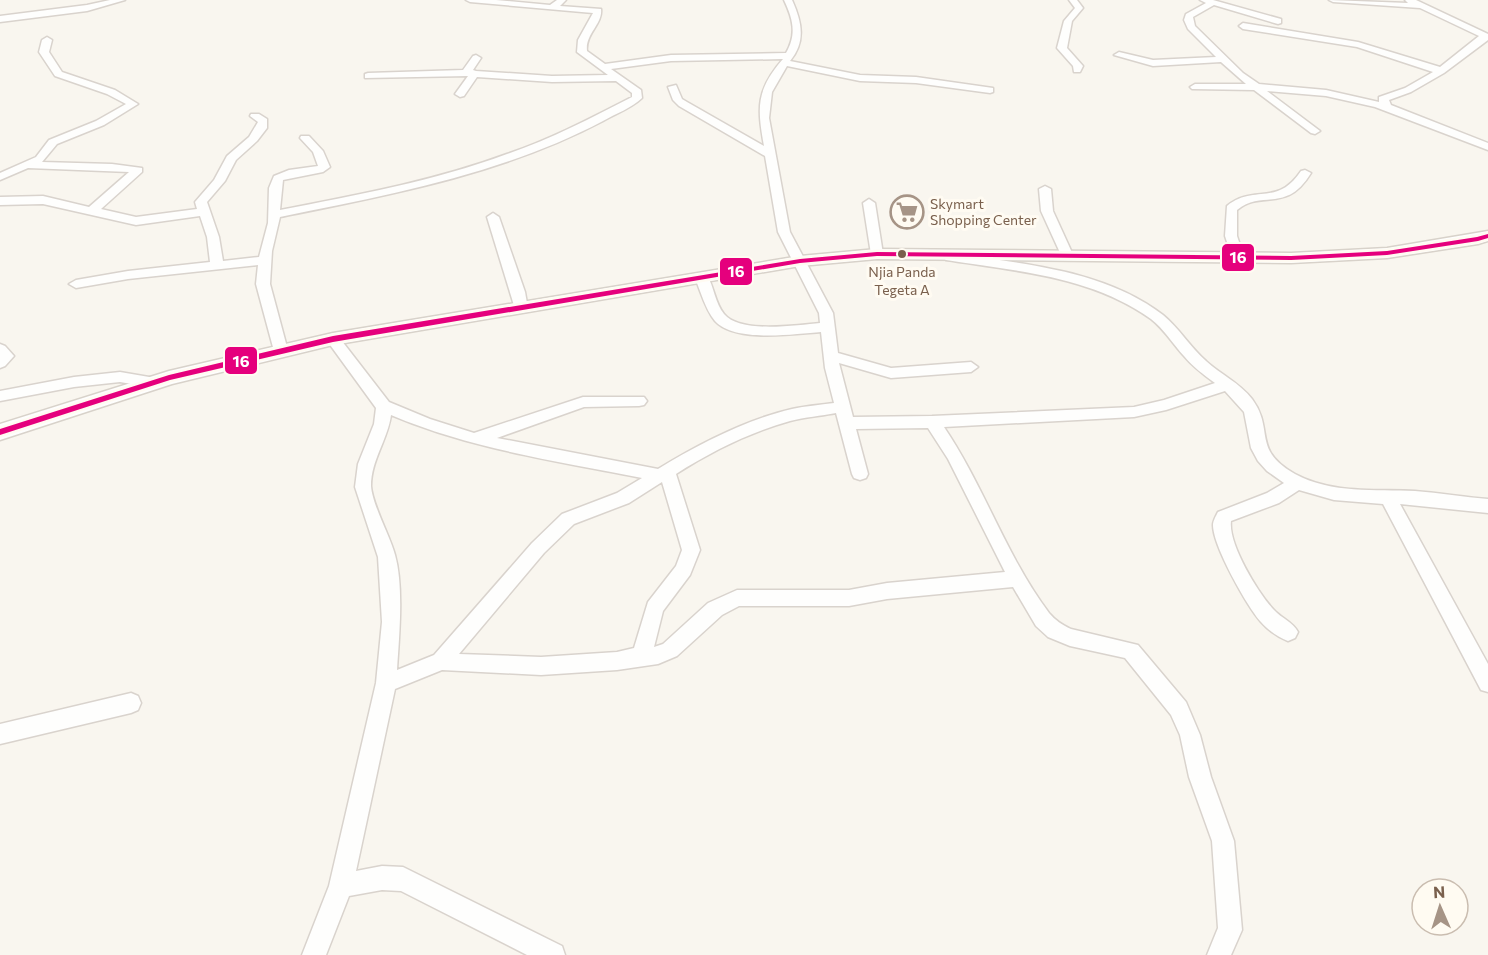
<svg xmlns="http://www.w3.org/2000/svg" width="1488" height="955" font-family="Commissioner,sans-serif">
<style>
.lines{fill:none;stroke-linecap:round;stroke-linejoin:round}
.minor-casing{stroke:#d9d3cd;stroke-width:3}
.secondary-casing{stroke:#d8d2ca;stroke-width:3}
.minor{fill:#fefefd;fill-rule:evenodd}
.secondary{fill:#fefefd;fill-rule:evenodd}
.bus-1-casing{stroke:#fffbf2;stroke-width:5}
.bus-1{fill:#e5007d;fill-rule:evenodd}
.bus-dot{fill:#7a604d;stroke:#fffbf2;stroke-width:2}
.labels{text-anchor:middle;stroke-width:6;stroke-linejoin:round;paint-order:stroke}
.far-poi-label{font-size:14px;fill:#7a604d;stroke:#fffbf2;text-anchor:start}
.bus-label{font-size:14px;fill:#7a604d;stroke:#fffbf2}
.line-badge{stroke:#fffbf2;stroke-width:2}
.badge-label{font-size:16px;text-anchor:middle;font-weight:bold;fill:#fff}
</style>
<rect width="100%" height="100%" fill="#f9f6ef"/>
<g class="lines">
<defs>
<g id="minor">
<path d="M 110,0 L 125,0 L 87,11 L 0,22 L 0,16 L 87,5 Z"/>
<path d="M 466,0 L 496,0 L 550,5 L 557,0 L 566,0 L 560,6 L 601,9 C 603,24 585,34 587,51 L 605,64 L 671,55 L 786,53 C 797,34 793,19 784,0 L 792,0 C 802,22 806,42 790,61 L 860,75 L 916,77 L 993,88 L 993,92 L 990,93 L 916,83 L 860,81 L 787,66 L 772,92 L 769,118 L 790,232 L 833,313 L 838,353 L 891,368 L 971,362 L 978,367 L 971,372 L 891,378 L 839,363 L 853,417 L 932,416 L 1134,407 L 1164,400 L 1215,383 C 1204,375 1193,367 1184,356 C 1173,344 1164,329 1151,319 C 1091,276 1016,271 946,260 L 940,256 L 946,252 C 1018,264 1102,268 1163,315 C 1179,328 1190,347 1206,361 C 1220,374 1240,383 1252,399 C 1275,430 1251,449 1295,474 C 1332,494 1375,489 1415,491 C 1440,493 1464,497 1488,499 L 1488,513 L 1400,504 L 1488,664 L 1488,692 L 1481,690 L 1383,504 L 1334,500 L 1299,490 L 1279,503 L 1231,521 C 1228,544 1258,593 1274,610 C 1281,618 1293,622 1298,632 L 1295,638 L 1288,641 C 1278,637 1268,630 1261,622 C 1247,606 1213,546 1213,525 C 1213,521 1216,516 1218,512 L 1267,493 L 1284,483 L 1267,471 L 1258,461 L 1251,448 L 1244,412 L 1225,391 L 1166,410 L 1134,417 L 944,427 C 984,486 1006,556 1049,613 C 1055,620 1062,625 1071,629 L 1138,645 L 1186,702 L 1200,735 L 1211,777 L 1234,841 L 1242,930 L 1231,955 L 1207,955 L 1218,928 L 1212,841 L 1189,777 L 1180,735 L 1171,715 L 1125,658 L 1070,646 L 1048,637 L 1036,626 L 1013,587 L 887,599 L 849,606 L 739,606 L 722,615 L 677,656 L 658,664 L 617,670 L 541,675 L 442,670 L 395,689 L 356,871 L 382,866 L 403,867 L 562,946 L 565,955 L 527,955 L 401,891 L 382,890 L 349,896 L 326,955 L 302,955 L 329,886 L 376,683 L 382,622 L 378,557 L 355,487 L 358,464 L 374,424 L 376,408 L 328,342 L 326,339 L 328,336 L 338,336 L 389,402 L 430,419 L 474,433 L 583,397 L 644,397 L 647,401 L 644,405 L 639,406 L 584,407 L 497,438 L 658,469 C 697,445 748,419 792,409 C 805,406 820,405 834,403 L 825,368 L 821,332 C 794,334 735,343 715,321 C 705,309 701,292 695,278 L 697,275 L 707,275 C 714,287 715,303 724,314 C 740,334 797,325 820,323 L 819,313 L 778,232 L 765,156 L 679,106 L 673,100 L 668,87 L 676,85 L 682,99 L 687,102 L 764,146 C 757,107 756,90 783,59 L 671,61 L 611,69 L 641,90 L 642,98 C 632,108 615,114 603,121 C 503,174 389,195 280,217 L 272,251 L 270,284 L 288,351 L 281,356 L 274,351 L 256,284 L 258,265 L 128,279 L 76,288 L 69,284 L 76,280 L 128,271 L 210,262 L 207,237 L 200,216 L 136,225 L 43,204 L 0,205 L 0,197 L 43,196 L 89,207 L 129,172 L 28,168 L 0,180 L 0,173 L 36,157 L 49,140 L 96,121 L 126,104 L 107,94 L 55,76 L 39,52 L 42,40 L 47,37 L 52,40 L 49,52 L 62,72 L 115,90 L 138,104 L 104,125 L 57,144 L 42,162 L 112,164 L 142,168 L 142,172 L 101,209 L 136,217 L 197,209 L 195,202 L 214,180 L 227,156 L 249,137 L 258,122 L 250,116 L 251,114 L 259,114 L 267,119 L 267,128 L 257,141 L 236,160 L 225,181 L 207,202 L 219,237 L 223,261 L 259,257 L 268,223 L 269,188 L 274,176 L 289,170 L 318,166 L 313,152 L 300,138 L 301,136 L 309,136 L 323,151 L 330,167 L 323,172 L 283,180 L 280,210 C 357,195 434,181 507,154 C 551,139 591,118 632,97 L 632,93 L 616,81 L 552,82 L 477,77 L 464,96 L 460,97 L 455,94 L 468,76 L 365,78 L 365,74 L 368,73 L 463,70 L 473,56 L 476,55 L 481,58 L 473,70 L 476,71 L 552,76 L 608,75 L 577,52 L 578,40 L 593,13 L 470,2 ZM 836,413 L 852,474 L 854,478 L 860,480 L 866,478 L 868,474 L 856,429 L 928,428 L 948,459 L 1005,572 L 887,583 L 849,590 L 737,590 L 708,603 L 663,644 L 654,647 L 663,611 L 690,575 L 700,550 L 676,474 C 710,452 751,432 790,421 C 805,417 821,416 836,413 ZM 391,415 C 471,449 557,461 642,478 L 617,493 L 562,514 L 532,543 L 434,655 L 397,670 C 399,637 404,587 395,555 C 390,536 372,504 371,486 C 371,460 388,439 391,415 ZM 662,482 L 682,550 L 676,566 L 648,602 L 634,648 L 617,652 L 541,657 L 459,654 L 544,553 L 574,524 L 629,503 Z"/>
<path d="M 1069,0 L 1077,0 L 1083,8 L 1072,21 L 1067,48 L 1083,66 L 1080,72 L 1074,72 L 1073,66 L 1057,48 L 1064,21 L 1075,8 Z"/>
<path d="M 1200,0 L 1213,0 L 1281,19 L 1281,23 L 1278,24 L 1214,5 L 1193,17 L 1195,26 L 1243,73 L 1259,84 L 1326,90 L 1379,102 L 1379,97 L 1405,88 L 1433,72 L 1357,47 L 1243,29 L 1239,26 L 1243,23 L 1358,42 L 1440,67 L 1479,36 L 1420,8 L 1333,2 L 1329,0 L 1408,3 L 1405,0 L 1416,0 L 1488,34 L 1488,40 L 1444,73 L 1411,92 L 1389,100 L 1391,105 L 1488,143 L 1488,150 L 1375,107 L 1326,96 L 1267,91 L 1320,131 L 1315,134 L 1311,133 L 1254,90 L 1192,89 L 1190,87 L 1195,84 L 1246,84 L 1221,62 L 1153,66 L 1114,55 L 1119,52 L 1153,60 L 1216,57 L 1188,29 L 1184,20 L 1186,14 L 1206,3 Z"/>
<path d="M 1305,170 L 1311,173 C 1286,214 1263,189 1237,210 L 1237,236 L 1244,257 L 1243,260 L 1233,260 L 1225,236 L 1227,206 C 1254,184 1277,207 1301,171 Z"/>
<path d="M 1045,186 L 1051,189 L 1053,211 L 1074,257 L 1073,260 L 1063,260 L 1062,257 L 1041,211 L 1039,189 Z"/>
<path d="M 869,199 L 875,203 L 883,254 L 877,258 L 871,254 L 863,203 Z"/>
<path d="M 493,213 L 499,217 L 525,292 L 528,309 L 526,312 L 516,312 L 487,217 Z"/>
<path d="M 0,344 L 5,346 L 14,356 L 5,366 L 0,368 Z"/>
<path d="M 120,372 L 155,378 L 162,383 L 155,388 L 120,382 L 74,387 L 0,401 L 0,391 L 74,377 Z"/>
<path d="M 131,693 L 138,696 L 141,703 L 138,710 L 131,713 L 0,744 L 0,724 Z"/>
</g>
<path id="secondary" d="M 1488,231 L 1488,241 L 1478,244 L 1387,258 L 1291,263 L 877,259 L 800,266 L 333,345 L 172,384 L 0,440 L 0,424 L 169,371 L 333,333 L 800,256 L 877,249 L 1291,253 L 1387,248 Z"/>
</defs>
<!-- minor casing -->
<use href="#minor" class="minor-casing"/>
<!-- secondary casing -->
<use href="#secondary" class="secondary-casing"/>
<!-- minor -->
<use href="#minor" class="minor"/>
<!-- secondary -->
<use href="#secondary" class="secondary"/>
<defs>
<path id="bus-1" d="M 1488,234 L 1488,238 L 1478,241 L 1387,255 L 1291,260 L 877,256 L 800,263 L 333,342 L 170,380 L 0,435 L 0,429 L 169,375 L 333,336 L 800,259 L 877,252 L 1291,256 L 1387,251 L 1477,237 Z"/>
</defs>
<!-- bus-1 casing -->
<use href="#bus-1" class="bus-1-casing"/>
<!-- bus-1 -->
<use href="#bus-1" class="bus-1"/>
</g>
<!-- icons -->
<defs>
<symbol id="supermarket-ring" viewBox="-11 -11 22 22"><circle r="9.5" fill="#fffbf2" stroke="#a69486" stroke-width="1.5"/><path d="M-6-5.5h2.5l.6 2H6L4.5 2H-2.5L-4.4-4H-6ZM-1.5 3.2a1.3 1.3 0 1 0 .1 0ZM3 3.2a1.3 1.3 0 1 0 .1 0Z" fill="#a69486"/></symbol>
</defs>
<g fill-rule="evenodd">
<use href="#supermarket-ring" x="888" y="193" width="38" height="38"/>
</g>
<!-- markers -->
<circle class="bus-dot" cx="902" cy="254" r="5"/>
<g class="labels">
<!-- far-poi labels -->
<g class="far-poi-label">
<text x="930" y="209">Skymart<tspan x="930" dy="16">Shopping Center</tspan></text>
</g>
<!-- bus labels -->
<g class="bus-label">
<text x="902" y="277">Njia Panda<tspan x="902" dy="18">Tegeta A</tspan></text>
</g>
</g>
<g class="line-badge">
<rect x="1221" y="243" width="34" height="29" rx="6" fill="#e5007d"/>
<rect x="719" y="257" width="34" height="29" rx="6" fill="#e5007d"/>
<rect x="224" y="346" width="34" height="29" rx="6" fill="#e5007d"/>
</g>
<g class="badge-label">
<text x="1238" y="263">16</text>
<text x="736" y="277">16</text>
<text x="241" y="367">16</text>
</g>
<!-- north arrow -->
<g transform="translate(1440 907) rotate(357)"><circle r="28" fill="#fffbf2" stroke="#cabdb0" stroke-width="1.5"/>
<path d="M0-4.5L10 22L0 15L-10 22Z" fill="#a69486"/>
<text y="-9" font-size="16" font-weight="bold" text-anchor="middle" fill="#7a604d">N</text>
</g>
</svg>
